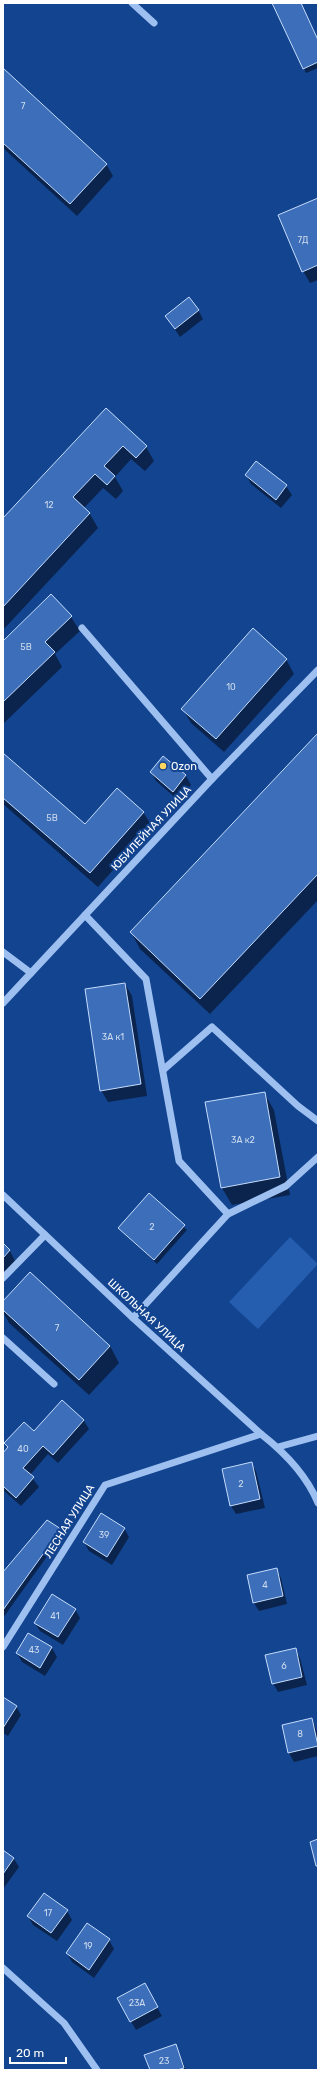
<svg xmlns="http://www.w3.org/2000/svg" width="321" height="2073" font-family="Rubik,sans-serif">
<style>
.green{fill:#255daf}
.shadow{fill:#0007}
.building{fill:#3c6eb9;stroke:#c5dcfc}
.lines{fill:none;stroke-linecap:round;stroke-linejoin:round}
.minor{stroke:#9ec0f1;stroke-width:7}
.poi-dot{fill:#ffd75f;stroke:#134490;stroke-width:1.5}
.labels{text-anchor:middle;stroke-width:4;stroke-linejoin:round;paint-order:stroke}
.number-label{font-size:9px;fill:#cedbee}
.poi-label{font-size:11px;fill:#fff;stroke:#134490;text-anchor:start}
.street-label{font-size:11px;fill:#fff;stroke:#134490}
</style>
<rect width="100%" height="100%" fill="#134490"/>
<!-- green -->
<path class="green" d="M 290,1237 L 318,1264 L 258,1329 L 229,1302 Z"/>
<!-- shadow -->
<g class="shadow">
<path d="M 273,3 L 300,3 L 318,41 L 318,68 L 306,73 Z"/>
<path d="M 3,69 L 106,164 L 113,176 L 77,216 L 3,148 Z"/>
<path d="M 318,200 L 318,280 L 310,283 L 303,271 Z"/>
<path d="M 198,310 L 203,319 L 180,337 L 166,316 Z"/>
<path d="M 106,410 L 146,447 L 154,461 L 145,471 L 131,459 L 115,477 L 123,491 L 116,499 L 103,488 L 84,508 L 90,514 L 98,528 L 3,630 L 3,520 Z"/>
<path d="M 256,462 L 286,486 L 292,495 L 281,508 L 251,484 L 246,475 Z"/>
<path d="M 71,617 L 80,631 L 55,654 L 62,667 L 3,724 L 3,642 Z"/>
<path d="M 286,659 L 294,674 L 224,752 L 191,723 L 183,709 Z"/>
<path d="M 318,735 L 318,900 L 210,1014 L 140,949 L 131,932 Z"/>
<path d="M 3,754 L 85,826 L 143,812 L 152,826 L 98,887 L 3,804 Z"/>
<path d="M 163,757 L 186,776 L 191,785 L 178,800 L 156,781 L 151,772 Z"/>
<path d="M 125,984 L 132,996 L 147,1096 L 108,1102 L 101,1090 Z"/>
<path d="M 264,1093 L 274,1110 L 290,1195 L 232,1205 L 222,1188 L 207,1103 Z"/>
<path d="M 149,1195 L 187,1230 L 157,1264 L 119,1228 Z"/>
<path d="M 3,1245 L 10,1251 L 16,1263 L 3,1277 Z"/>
<path d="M 3,1303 L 110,1346 L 119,1363 L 89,1395 L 9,1323 L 3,1312 Z"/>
<path d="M 62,1402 L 84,1421 L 89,1429 L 58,1463 L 48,1454 L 30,1475 L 39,1487 L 21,1506 L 3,1490 L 3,1454 L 8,1448 L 5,1443 L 34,1432 Z"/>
<path d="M 251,1463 L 256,1471 L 265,1508 L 236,1514 L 231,1506 L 223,1470 Z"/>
<path d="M 124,1528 L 129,1537 L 112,1565 L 89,1551 L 84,1542 Z"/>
<path d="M 60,1530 L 63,1534 L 3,1618 L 3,1573 Z"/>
<path d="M 276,1569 L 281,1578 L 287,1604 L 259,1611 L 254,1603 Z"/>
<path d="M 75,1609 L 80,1618 L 63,1645 L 40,1631 L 35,1623 Z"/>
<path d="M 28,1634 L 52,1648 L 57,1657 L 45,1676 L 22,1662 L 17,1653 Z"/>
<path d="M 295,1649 L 300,1658 L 307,1685 L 278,1692 L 273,1683 Z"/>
<path d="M 3,1699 L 16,1706 L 21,1715 L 8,1736 L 3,1733 Z"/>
<path d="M 312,1719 L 318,1734 L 318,1756 L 294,1762 L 289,1753 L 283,1726 Z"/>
<path d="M 3,1851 L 14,1859 L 19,1867 L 3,1889 Z"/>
<path d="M 44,1894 L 67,1911 L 72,1920 L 57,1941 L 33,1925 L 28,1916 Z"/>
<path d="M 88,1925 L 109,1940 L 114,1949 L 94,1978 L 72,1962 L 67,1953 Z"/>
<path d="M 144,1985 L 162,2016 L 136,2030 L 118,1999 Z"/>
<path d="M 176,2045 L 186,2070 L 151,2070 Z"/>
</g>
<!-- building -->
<g class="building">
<path d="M 272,3 L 301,3 L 318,40 L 318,62 L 303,69 Z"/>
<path d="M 3,68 L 107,164 L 70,204 L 3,143 Z"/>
<path d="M 318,198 L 318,265 L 302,272 L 278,215 Z"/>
<path d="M 189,297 L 199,310 L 175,329 L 165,316 Z"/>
<path d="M 106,408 L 147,446 L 136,458 L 123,446 L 104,466 L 115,476 L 107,485 L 95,474 L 73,497 L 90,513 L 3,607 L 3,518 Z"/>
<path d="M 256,461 L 287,485 L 276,500 L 245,475 Z"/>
<path d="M 51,594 L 72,616 L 45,642 L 55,652 L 3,702 L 3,641 Z"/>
<path d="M 253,628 L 287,659 L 216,739 L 181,709 Z"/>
<path d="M 318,733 L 318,874 L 200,999 L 130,932 Z"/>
<path d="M 3,753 L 85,824 L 117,788 L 144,812 L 90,873 L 3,798 Z"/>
<path d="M 163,756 L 186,775 L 173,792 L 150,772 Z"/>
<path d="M 125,983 L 141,1084 L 100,1091 L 85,989 Z"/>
<path d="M 265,1092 L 280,1177 L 221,1188 L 205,1102 Z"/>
<path d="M 149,1193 L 185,1225 L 154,1260 L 118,1228 Z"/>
<path d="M 3,1243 L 10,1250 L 3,1258 Z"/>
<path d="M 30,1272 L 110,1346 L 79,1380 L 3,1310 L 3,1301 Z"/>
<path d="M 62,1400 L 84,1420 L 53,1455 L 43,1446 L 23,1468 L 34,1477 L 16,1498 L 3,1486 L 3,1453 L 8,1447 L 4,1443 L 24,1422 L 34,1431 Z"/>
<path d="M 252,1462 L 260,1499 L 230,1506 L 222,1469 Z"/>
<path d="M 101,1513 L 125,1528 L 107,1557 L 83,1542 Z"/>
<path d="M 47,1520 L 61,1529 L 3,1610 L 3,1572 Z"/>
<path d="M 277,1568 L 283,1596 L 253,1603 L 247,1575 Z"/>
<path d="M 52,1594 L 76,1609 L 58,1637 L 34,1623 Z"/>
<path d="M 28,1633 L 52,1647 L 40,1668 L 16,1653 Z"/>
<path d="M 296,1648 L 302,1677 L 272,1684 L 265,1655 Z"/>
<path d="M 3,1697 L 17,1706 L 3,1728 Z"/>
<path d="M 312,1718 L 318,1746 L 288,1753 L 282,1725 Z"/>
<path d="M 318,1839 L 318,1866 L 316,1866 L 310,1842 Z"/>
<path d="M 3,1850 L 14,1858 L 3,1874 Z"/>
<path d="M 44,1893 L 68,1910 L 51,1933 L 27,1916 Z"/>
<path d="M 87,1923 L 110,1939 L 89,1970 L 66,1953 Z"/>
<path d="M 145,1983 L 158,2007 L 130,2022 L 117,1998 Z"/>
<path d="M 176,2044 L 184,2068 L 177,2070 L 150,2070 L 144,2055 Z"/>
</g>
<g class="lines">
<!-- minor -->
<g class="minor">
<path d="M 132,3 L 154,23"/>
<path d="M 82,628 L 212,779"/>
<path d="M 85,915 L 146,979 L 179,1161 L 228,1214 L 133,1318"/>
<path d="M 3,952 L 31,973"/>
<path d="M 3,1003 L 212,779 L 318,670"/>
<path d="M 163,1070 L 212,1027 L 298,1106 L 318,1121"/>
<path d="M 3,1195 L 133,1318 L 261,1434 C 284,1452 307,1476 318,1503"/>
<path d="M 228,1214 L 286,1186 L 318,1157"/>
<path d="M 3,1278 L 45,1235"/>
<path d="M 3,1338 L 54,1384"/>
<path d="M 278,1447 L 318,1436"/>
<path d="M 3,1647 L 105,1485 L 261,1434"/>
<path d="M 3,1968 L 64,2023 L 97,2070"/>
</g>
</g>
<!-- markers -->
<circle class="poi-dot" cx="163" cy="766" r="4"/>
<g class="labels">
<!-- number labels -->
<g class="number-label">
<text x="23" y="109">7</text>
<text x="303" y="243">7Д</text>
<text x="49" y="508">12</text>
<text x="26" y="650">5В</text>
<text x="231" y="690">10</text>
<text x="52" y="821">5В</text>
<text x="113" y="1040">3А к1</text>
<text x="243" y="1143">3А к2</text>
<text x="152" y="1230">2</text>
<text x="57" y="1331">7</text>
<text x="23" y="1452">40</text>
<text x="241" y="1487">2</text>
<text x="104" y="1538">39</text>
<text x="265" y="1588">4</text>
<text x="55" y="1619">41</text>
<text x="34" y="1653">43</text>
<text x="284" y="1669">6</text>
<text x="300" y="1737">8</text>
<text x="48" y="1916">17</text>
<text x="88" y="1949">19</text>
<text x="137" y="2006">23А</text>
<text x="164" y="2064">23</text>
</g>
<!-- poi labels -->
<g class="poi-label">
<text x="171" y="770">Ozon</text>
</g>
<!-- street labels -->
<g class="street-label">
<text transform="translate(151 828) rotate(-47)" y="4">ЮБИЛЕЙНАЯ УЛИЦА</text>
<text transform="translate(147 1315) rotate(43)" y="4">ШКОЛЬНАЯ УЛИЦА</text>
<text transform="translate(69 1521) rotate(-58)" y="4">ЛЕСНАЯ УЛИЦА</text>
</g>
</g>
<!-- border -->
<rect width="321" height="2073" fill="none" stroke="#ffffff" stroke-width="8"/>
<!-- scale -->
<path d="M10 2057v6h56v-6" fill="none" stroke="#ffffff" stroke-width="2"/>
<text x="16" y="2057" font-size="12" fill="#ffffff" stroke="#134490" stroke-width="3" paint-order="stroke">20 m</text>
</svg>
